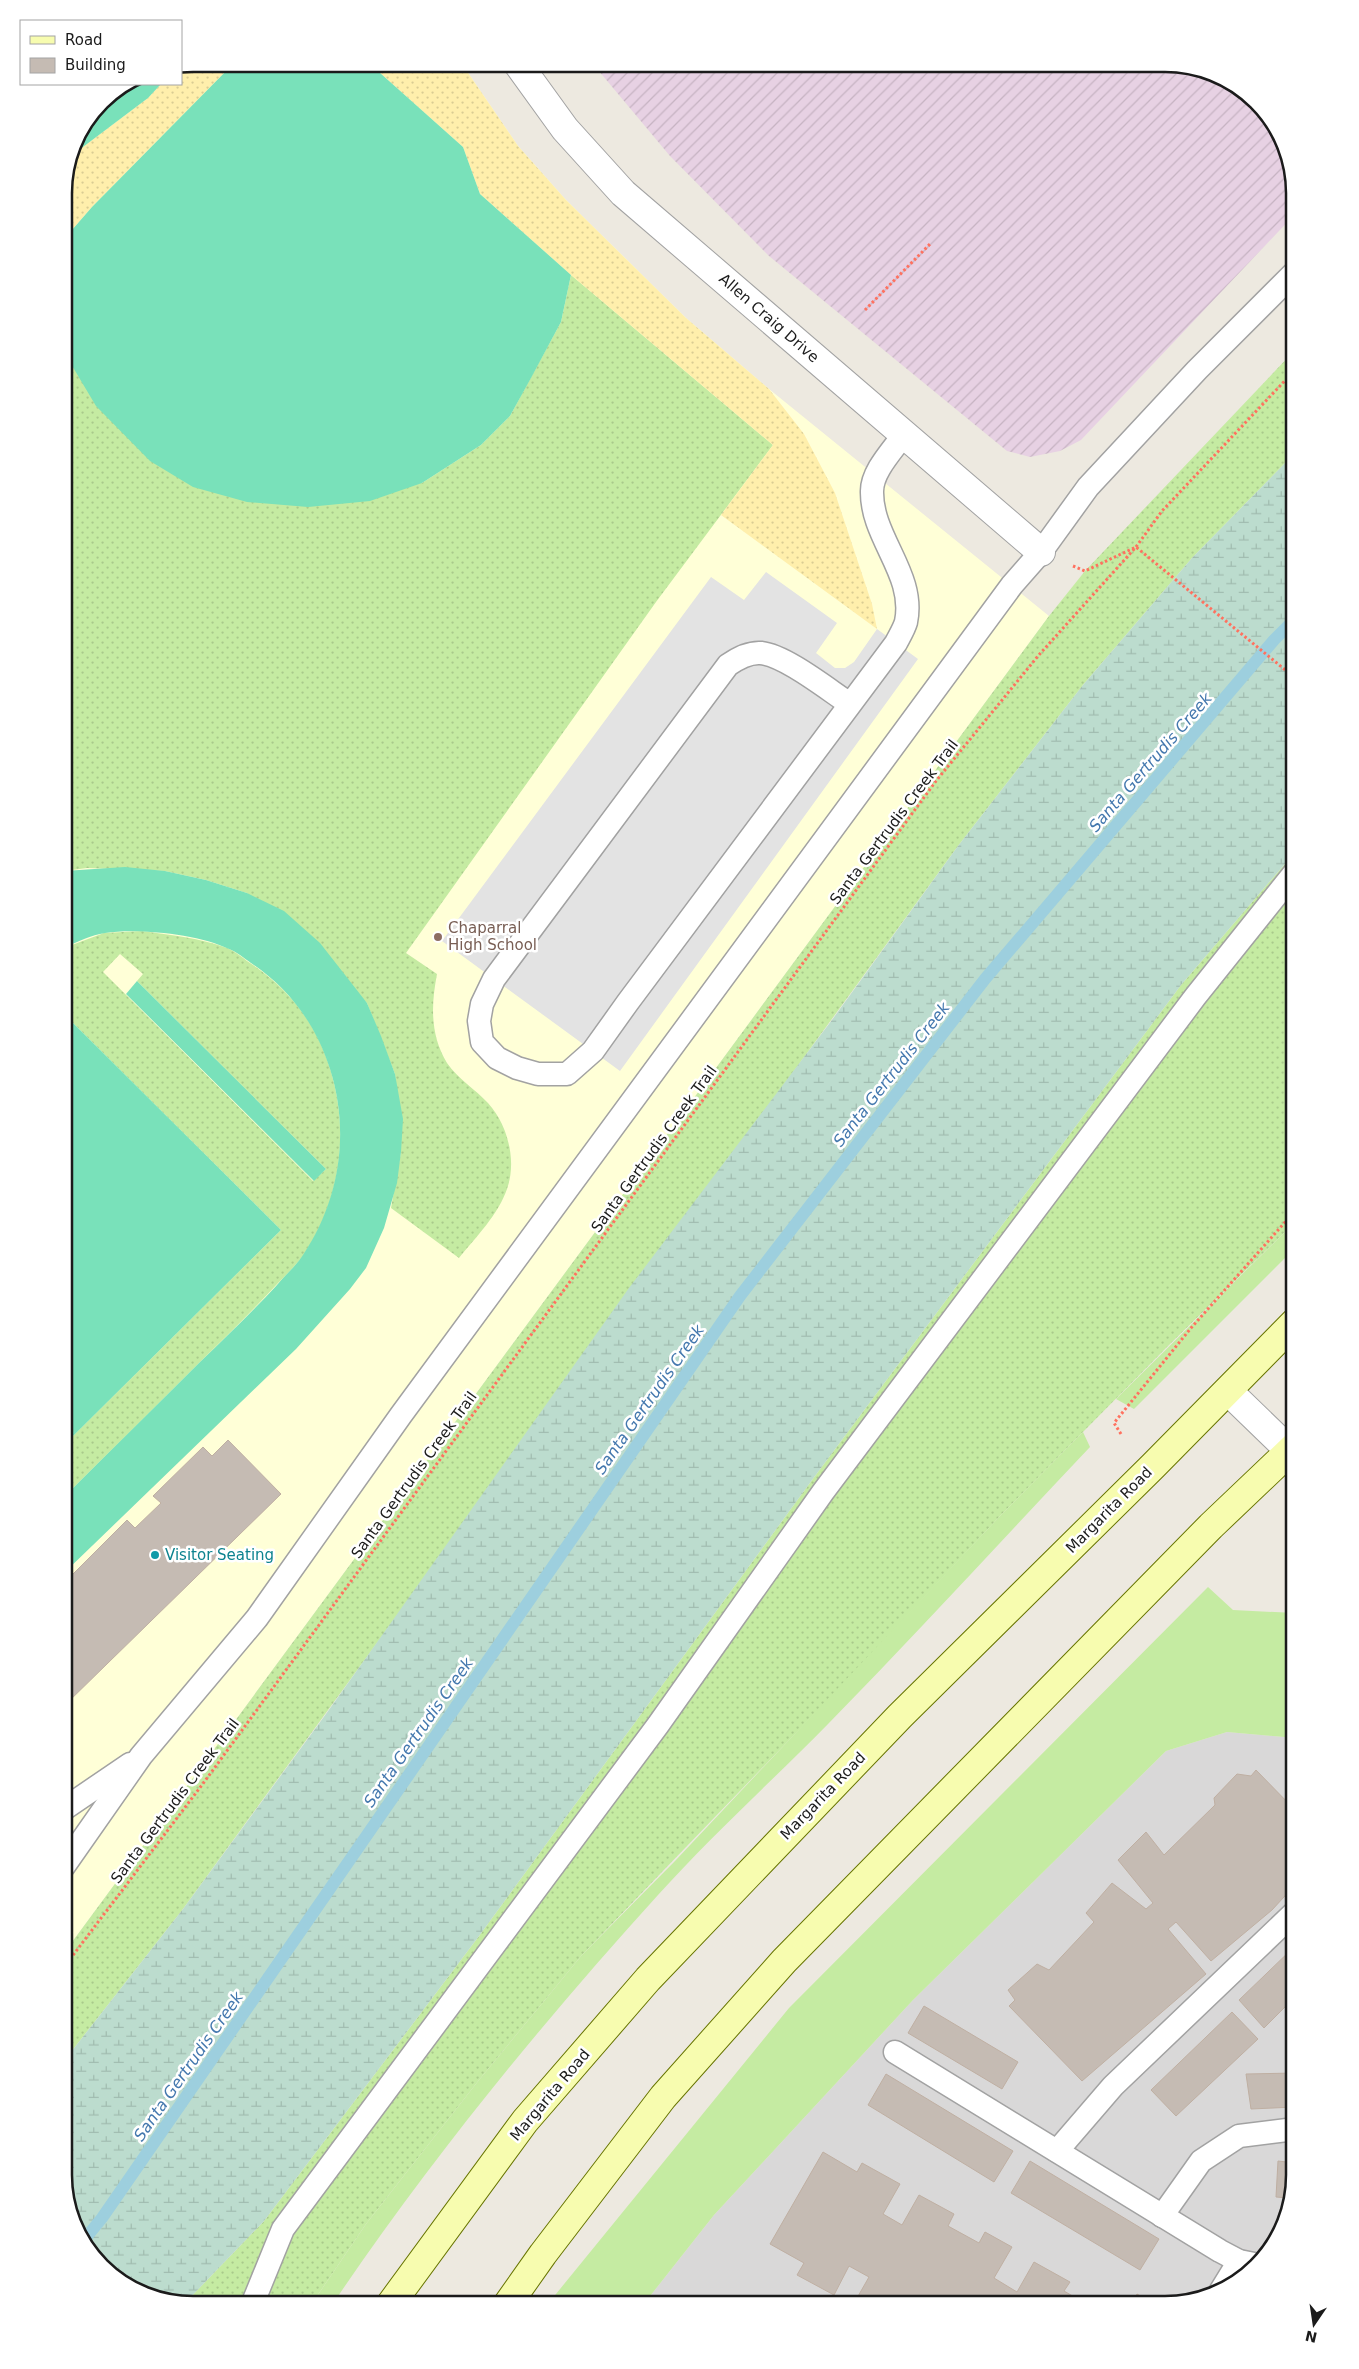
<svg xmlns="http://www.w3.org/2000/svg" width="1359" height="2369" font-family="'DejaVu Sans',sans-serif">
<style>
.residential{fill:#d9d8d8}
.industrial{fill:url(#industrial-furrows)}
.education{fill:#ffffd7}
.grass{fill:url(#grass-dots);fill-rule:evenodd}
.wetland{fill:url(#wetland-marsh)}
.sand{fill:url(#sand-dots)}
.garden{fill:#c5eba2}
.pitch{fill:#79e1ba}
.parking{fill:#e3e3e3}
.lines{fill:none;stroke-linecap:round;stroke-linejoin:round}
.stream{stroke:#9dcfde;stroke-width:12}
.building{fill:#c5bbb3;stroke:#bfafa2}
.service-casing{stroke:#a2a2a2;stroke-width:25}
.minor-casing{stroke:#a2a2a2;stroke-width:30}
.tertiary-casing{stroke:#a2a2a2;stroke-width:30}
.secondary-casing{stroke:#677400;stroke-width:30}
.path{stroke:#ff715f;stroke-width:3;stroke-dasharray:2.5 2.5;stroke-linecap:butt}
.service{stroke:#fff;stroke-width:22}
.minor{stroke:#fff;stroke-width:28}
.tertiary{stroke:#fff;stroke-width:28}
.secondary{stroke:#f7fcaf;stroke-width:28}
.education-dot{fill:#8d6e63;stroke:#fff;stroke-width:2}
.culture-dot{fill:#0f9aa8;stroke:#fff;stroke-width:2}
.labels{text-anchor:middle;stroke-width:5;stroke-linejoin:round;paint-order:stroke}
.street-label{font-size:15px;fill:#1b1b1b;stroke:#fff}
.education-label{font-size:15px;fill:#785e54;stroke:#fff;text-anchor:start}
.culture-label{font-size:15px;fill:#0d838f;stroke:#fff;text-anchor:start}
.water-label{font-size:16px;font-style:italic;fill:#4478ae;stroke:#fff}
.rim{fill:none;stroke:#1b1b1b;stroke-width:2.5}
</style>
<defs>
<pattern id="industrial-furrows" width="10" height="10" patternUnits="userSpaceOnUse" patternTransform="scale(1.25)"><rect width="10" height="10" fill="#e7d1e3"/><path d="M-1 1l2-2M0 10L10 0M9 11l2-2" fill="none" stroke="#c6b3c2"/></pattern>
<pattern id="grass-dots" width="8" height="8" patternUnits="userSpaceOnUse" patternTransform="scale(1.25)"><rect width="8" height="8" fill="#c5eba2"/><path d="M2 2h.1M6 6h.1" fill="none" stroke="#a9c98b" stroke-width="1.8" stroke-linecap="round"/></pattern>
<pattern id="wetland-marsh" width="20" height="14" patternUnits="userSpaceOnUse" patternTransform="scale(1.25)"><rect width="20" height="14" fill="#bcdcce"/><path d="M1 5h8M5 5V1M11 12h8M15 12V8" fill="none" stroke="#a1bcb0"/></pattern>
<pattern id="sand-dots" width="8" height="8" patternUnits="userSpaceOnUse" patternTransform="scale(1.25)"><rect width="8" height="8" fill="#ffefac"/><path d="M2 2h.1M6 6h.1" fill="none" stroke="#dacc93" stroke-width="1.8" stroke-linecap="round"/></pattern>
</defs>
<rect width="100%" height="100%" fill="#ede9e0"/>
<!-- residential -->
<path class="residential" d="M 1227,1732 L 1295,1738 L 1295,2175 L 1273,2247 L 1222,2292 L 1165,2305 L 643,2305 L 714,2215 L 913,2000 L 1166,1751 Z"/>
<!-- industrial -->
<path class="industrial" d="M 593,64 L 1174,64 L 1238,86 L 1282,137 L 1295,194 L 1295,214 L 1081,440 L 1060,451 L 1030,457 L 1007,451 L 769,256 L 670,156 Z"/>
<!-- education -->
<path class="education" d="M 194,64 L 462,64 L 518,146 L 566,200 L 686,318 L 769,389 L 1049,616 L 64,1953 L 64,186 L 74,144 L 102,102 L 129,84 L 181,84 L 181,66 Z"/>
<!-- grass -->
<g class="grass">
<path d="M 571,275 L 773,445 L 656,602 L 406,953 L 437,974 C 431,1005 430,1035 447,1063 C 458,1079 475,1089 488,1103 C 508,1125 517,1161 507,1189 C 498,1215 476,1237 459,1258 L 391,1208 L 401,1152 L 395,1074 L 367,1003 L 247,893 L 206,880 L 165,871 L 87,868 L 64,871 L 64,331 L 71,364 L 422,483 L 481,445 L 510,416 L 561,322 Z"/>
<path d="M 1295,350 L 1295,453 L 1192,558 L 1083,685 L 958,846 L 183,1909 L 64,2061 L 64,1953 L 1049,616 L 1085,571 Z"/>
<path d="M 1295,852 L 1295,1222 L 1167,1347 L 1000,1516 L 845,1682 L 582,1955 L 479,2080 L 366,2224 L 311,2305 L 184,2304 L 264,2221 L 479,1936 L 812,1480 L 1181,985 Z"/>
<path d="M 142,931 C 171,935 200,938 227,948 C 234,951 241,956 247,961 C 278,981 302,1006 318,1038 C 352,1109 347,1191 303,1256 C 296,1265 287,1274 279,1282 C 254,1309 228,1335 201,1361 C 156,1406 110,1451 64,1497 L 64,1445 L 281,1230 L 64,1014 L 64,948 L 104,933 ZM 120,954 L 143,974 L 137,981 L 326,1169 L 313,1181 L 103,972 Z"/>
</g>
<!-- wetland -->
<path class="wetland" d="M 1295,453 L 1295,852 L 1181,985 L 812,1480 L 479,1936 L 264,2221 L 184,2304 L 121,2283 L 77,2232 L 64,2175 L 64,2061 L 183,1909 L 326,1714 L 629,1288 L 832,1020 L 958,846 L 1083,685 L 1192,558 Z"/>
<!-- sand -->
<g class="sand">
<path d="M 194,64 L 233,64 L 92,207 L 64,239 L 64,186 L 71,156 L 148,98 L 161,84 L 181,84 L 181,66 Z"/>
<path d="M 370,64 L 462,64 L 518,146 L 566,200 L 686,318 L 769,389 L 804,434 L 835,493 L 872,604 L 877,629 L 721,515 L 773,445 L 571,275 L 480,194 L 463,147 Z"/>
</g>
<!-- garden -->
<g class="garden">
<path d="M 1295,1222 L 1295,1248 L 1134,1409 L 1116,1399 Z"/>
<path d="M 1083,1432 L 1090,1447 C 1003,1539 917,1633 829,1723 C 772,1781 712,1835 658,1895 C 541,2024 430,2160 332,2305 L 311,2305 L 366,2224 L 479,2080 L 582,1955 L 675,1861 L 1000,1516 Z"/>
<path d="M 1208,1587 L 1233,1610 L 1295,1613 L 1295,1738 L 1227,1732 L 1166,1751 L 913,2000 L 714,2215 L 643,2305 L 547,2305 L 789,2008 Z"/>
</g>
<!-- pitch -->
<g class="pitch">
<path d="M 233,64 L 370,64 L 463,147 L 480,194 L 571,275 L 561,322 L 531,378 L 510,416 L 481,445 L 422,483 L 370,501 L 308,507 L 247,502 L 193,487 L 150,461 L 96,406 L 71,364 L 64,331 L 65,238 L 92,207 Z"/>
<path d="M 129,84 L 161,84 L 148,98 L 71,156 L 74,144 L 102,102 Z"/>
<path d="M 125,867 L 165,871 L 206,880 L 247,893 L 284,911 L 320,943 L 367,1003 L 381,1036 L 395,1074 L 403,1119 L 401,1152 L 397,1183 L 384,1228 L 366,1268 L 350,1289 L 296,1349 L 64,1573 L 64,1497 C 109,1452 155,1407 200,1362 C 226,1337 252,1312 277,1285 C 285,1275 296,1266 303,1255 C 340,1200 350,1132 330,1069 C 316,1025 289,988 251,963 C 244,958 237,952 229,949 C 198,934 138,928 105,933 C 92,935 76,942 64,948 L 64,871 Z"/>
<path d="M 137,981 L 326,1169 L 314,1181 L 126,994 Z"/>
<path d="M 64,1014 L 281,1230 L 64,1445 Z"/>
</g>
<!-- parking -->
<path class="parking" d="M 766,572 L 837,623 L 816,653 L 835,668 L 845,668 L 854,662 L 877,629 L 918,659 L 620,1071 L 442,941 L 711,577 L 744,600 Z"/>
<g class="lines">
<!-- stream -->
<path class="stream" d="M 84,2240 L 102,2218 L 740,1296 L 985,979 L 1274,640 L 1295,619"/>
</g>
<!-- building -->
<g class="building">
<path d="M 228,1440 L 281,1494 L 64,1706 L 64,1601 L 68,1597 L 64,1593 L 64,1583 L 127,1520 L 135,1528 L 161,1503 L 153,1496 L 203,1447 L 212,1456 Z"/>
<path d="M 1256,1770 L 1295,1810 L 1295,1885 L 1272,1910 L 1211,1961 L 1176,1922 L 1168,1929 L 1206,1974 L 1082,2081 L 1009,2006 L 1015,2000 L 1008,1990 L 1037,1964 L 1049,1970 L 1094,1922 L 1086,1913 L 1112,1883 L 1146,1909 L 1153,1903 L 1118,1860 L 1146,1832 L 1164,1855 L 1215,1805 L 1214,1798 L 1237,1774 L 1251,1776 Z"/>
<path d="M 1294,1947 L 1295,1997 L 1264,2028 L 1239,2000 Z"/>
<path d="M 924,2006 L 1018,2062 L 1002,2089 L 908,2033 Z"/>
<path d="M 1232,2012 L 1258,2039 L 1176,2116 L 1151,2090 Z"/>
<path d="M 1295,2073 L 1295,2107 L 1251,2109 L 1246,2074 Z"/>
<path d="M 886,2074 L 1013,2151 L 994,2182 L 868,2105 Z"/>
<path d="M 823,2152 L 857,2172 L 862,2163 L 900,2184 L 883,2214 L 902,2225 L 919,2195 L 954,2214 L 948,2226 L 979,2243 L 985,2232 L 1012,2247 L 994,2278 L 1017,2292 L 1034,2262 L 1070,2282 L 1064,2291 L 1088,2305 L 853,2305 L 869,2277 L 849,2266 L 834,2295 L 797,2275 L 804,2263 L 770,2244 Z"/>
<path d="M 1030,2161 L 1159,2239 L 1140,2270 L 1011,2193 Z"/>
<path d="M 1278,2161 L 1295,2163 L 1295,2175 L 1288,2198 L 1276,2197 Z"/>
<path d="M 1137,2294 L 1156,2305 L 1131,2305 Z"/>
</g>
<g class="lines">
<defs>
<g id="service">
<path d="M 850,704 C 827,689 786,656 761,653 C 749,652 738,658 728,665 L 494,979 L 482,1004 L 479,1021 L 482,1042 L 497,1058 L 517,1068 L 538,1074 L 567,1074 L 593,1051 L 628,1002 L 896,643 C 899,637 904,629 906,622 C 916,574 871,538 872,491 C 872,471 893,450 904,434"/>
<path d="M 64,1809 L 130,1764"/>
<path d="M 64,1866 L 141,1756 L 257,1618 L 401,1415 L 1012,585 L 1041,552 L 1088,487 L 1197,370 L 1295,272"/>
<path d="M 895,2052 L 1220,2251 L 1239,2261 L 1254,2264"/>
<path d="M 1057,2151 L 1113,2086 L 1295,1912"/>
<path d="M 1162,2216 L 1201,2161 L 1239,2136 L 1295,2129"/>
<path d="M 1220,2292 L 1239,2261"/>
<path d="M 252,2305 L 283,2229 L 658,1725 L 823,1492 L 1195,997 L 1295,872"/>
</g>
<path id="minor" d="M 518,64 L 565,129 L 623,193 L 1041,552"/>
<path id="tertiary" d="M 1228,1391 L 1290,1451 L 1295,1453"/>
<g id="secondary">
<path d="M 390,2305 L 525,2121 L 648,1979 L 900,1716 L 1153,1466 L 1295,1322"/>
<path d="M 507,2305 L 543,2254 L 663,2097 L 784,1961 L 1211,1526 L 1295,1446"/>
</g>
</defs>
<!-- service casing -->
<use href="#service" class="service-casing"/>
<!-- minor casing -->
<use href="#minor" class="minor-casing"/>
<!-- tertiary casing -->
<use href="#tertiary" class="tertiary-casing"/>
<!-- secondary casing -->
<use href="#secondary" class="secondary-casing"/>
<!-- path -->
<g class="path">
<path d="M 865,310 L 931,243"/>
<path d="M 1073,566 L 1085,571 L 1136,547 L 1295,678"/>
<path d="M 1121,1434 L 1114,1423 L 1191,1328 L 1295,1211"/>
<path d="M 64,1967 L 202,1785 L 936,781 L 1038,656 L 1136,547 L 1162,511 L 1295,370"/>
</g>
<!-- service -->
<use href="#service" class="service"/>
<!-- minor -->
<use href="#minor" class="minor"/>
<!-- tertiary -->
<use href="#tertiary" class="tertiary"/>
<!-- secondary -->
<use href="#secondary" class="secondary"/>
</g>
<!-- markers -->
<circle class="education-dot" cx="438" cy="937" r="5"/>
<circle class="culture-dot" cx="155" cy="1555" r="5"/>
<g class="labels">
<!-- street labels -->
<g class="street-label">
<text transform="translate(769 318) rotate(41)" y="5">Allen Craig Drive</text>
<text transform="translate(894 822) rotate(-53)" y="5">Santa Gertrudis Creek Trail</text>
<text transform="translate(654 1149) rotate(-54)" y="5">Santa Gertrudis Creek Trail</text>
<text transform="translate(414 1475) rotate(-54)" y="5">Santa Gertrudis Creek Trail</text>
<text transform="translate(1109 1510) rotate(-45)" y="5">Margarita Road</text>
<text transform="translate(823 1796) rotate(-46)" y="5">Margarita Road</text>
<text transform="translate(175 1801) rotate(-53)" y="5">Santa Gertrudis Creek Trail</text>
<text transform="translate(550 2095) rotate(-50)" y="5">Margarita Road</text>
</g>
<!-- education labels -->
<g class="education-label">
<text x="448" y="933">Chaparral<tspan x="448" dy="17">High School</tspan></text>
</g>
<!-- culture labels -->
<g class="culture-label">
<text x="165" y="1560">Visitor Seating</text>
</g>
<!-- water labels -->
<g class="water-label">
<text transform="translate(1150 762) rotate(-49)" y="6">Santa Gertrudis Creek</text>
<text transform="translate(891 1074) rotate(-52)" y="6">Santa Gertrudis Creek</text>
<text transform="translate(649 1399) rotate(-55)" y="6">Santa Gertrudis Creek</text>
<text transform="translate(418 1732) rotate(-55)" y="6">Santa Gertrudis Creek</text>
<text transform="translate(188 2066) rotate(-55)" y="6">Santa Gertrudis Creek</text>
</g>
</g>
<!-- crop -->
<path d="M0 0H1359V2369H0ZM193 72H1165A121 121 0 0 1 1286 193V2175A121 121 0 0 1 1165 2296H193A121 121 0 0 1 72 2175V193A121 121 0 0 1 193 72Z" fill="#fff" fill-rule="evenodd"/>
<path class="rim" d="M193 72H1165A121 121 0 0 1 1286 193V2175A121 121 0 0 1 1165 2296H193A121 121 0 0 1 72 2175V193A121 121 0 0 1 193 72Z"/>
<!-- legend -->
<rect x="20" y="20" width="162" height="65" fill="#ffffff" stroke="#a4a4a4"/>
<rect x="30" y="36" width="25" height="8" fill="#f7fcaf" stroke="#a4a4a4"/>
<text x="65" y="45" font-size="15" fill="#1b1b1b">Road</text>
<rect x="30" y="58" width="25" height="15" fill="#c5bbb3" stroke="#a4a4a4"/>
<text x="65" y="70" font-size="15" fill="#1b1b1b">Building</text>
<!-- north arrow -->
<g transform="translate(1314 2324) rotate(193)" stroke="#ffffff" stroke-width="4" paint-order="stroke">
<path d="M0-4L9 19L0 12L-9 19Z" fill="#1b1b1b"/>
<text y="-8" font-size="14" font-weight="bold" text-anchor="middle" fill="#1b1b1b">N</text>
</g>
</svg>
